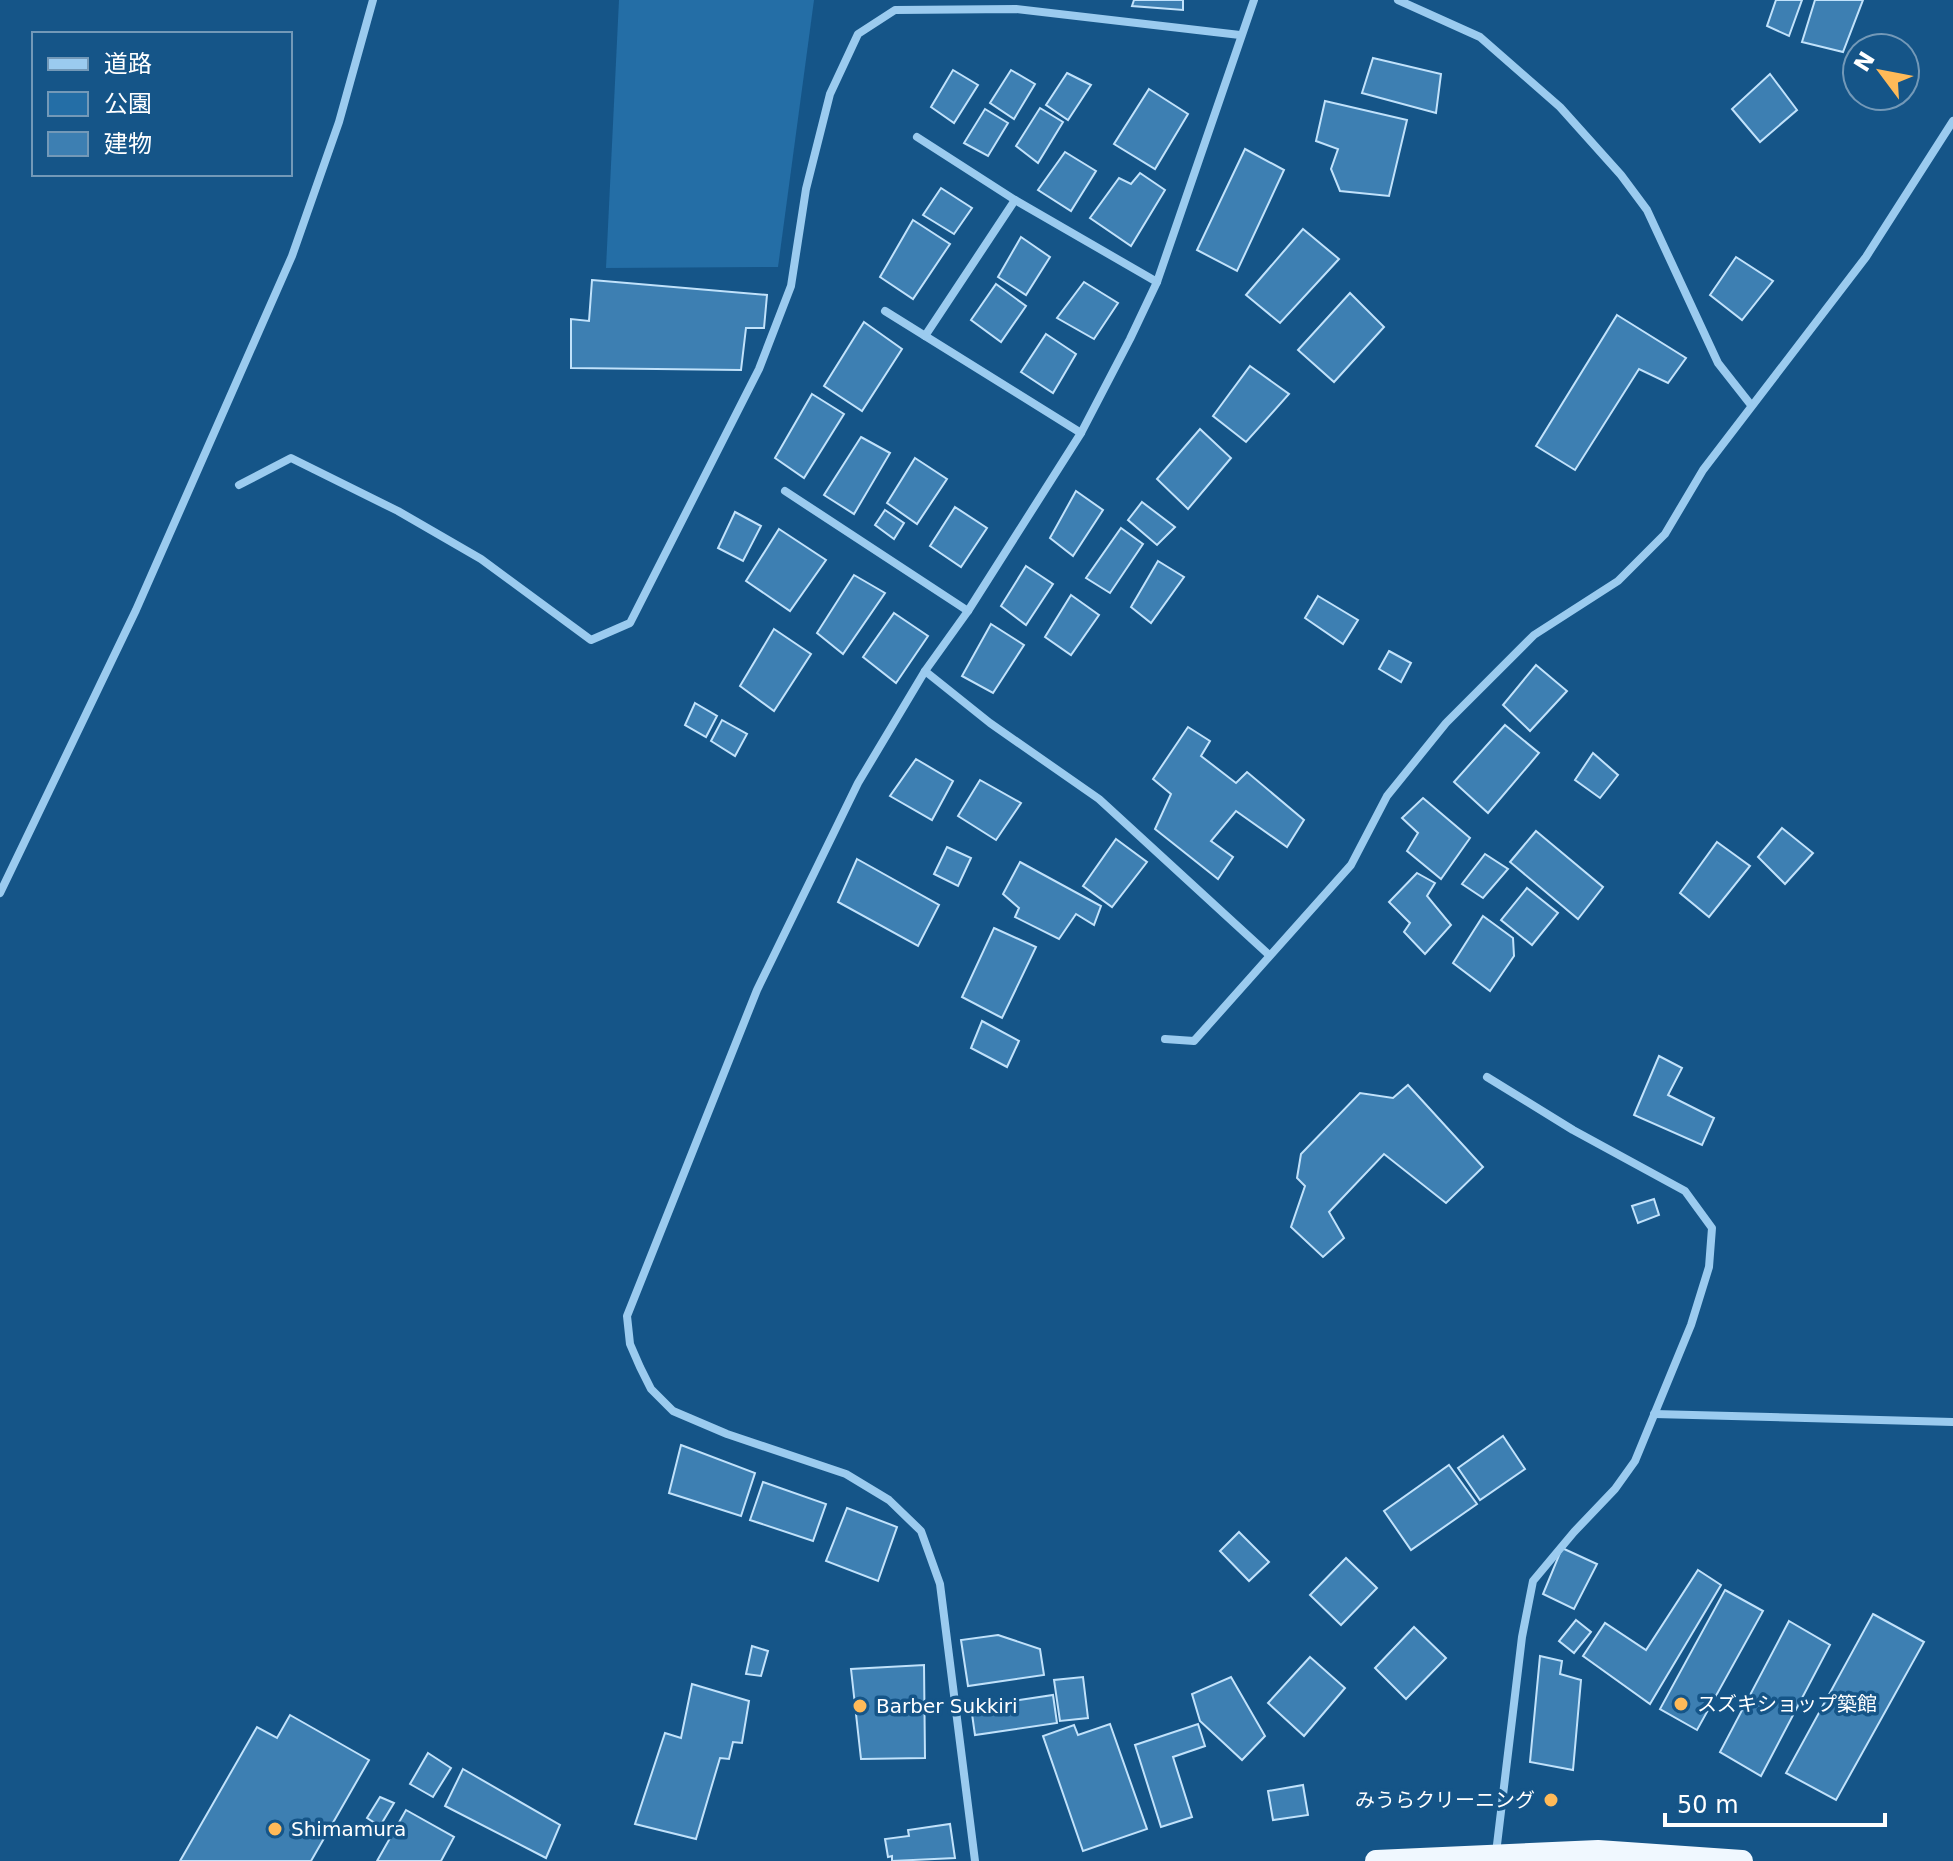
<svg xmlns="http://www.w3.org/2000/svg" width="1953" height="1861" font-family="'DejaVu Sans','Noto Sans JP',sans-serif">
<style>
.green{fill:#246ea6}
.building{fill:#3d7fb2;stroke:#c1e2fb;stroke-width:2}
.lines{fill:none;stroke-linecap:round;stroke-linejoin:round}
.minor{stroke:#9bcbef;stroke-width:8}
.trunk{stroke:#f0f8ff;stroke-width:22}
.poi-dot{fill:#ffba58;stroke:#155588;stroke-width:3}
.labels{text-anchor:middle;stroke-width:7;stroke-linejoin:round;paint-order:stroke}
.poi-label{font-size:20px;fill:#fff;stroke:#155588;text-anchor:start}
</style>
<rect width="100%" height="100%" fill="#155588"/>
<!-- green -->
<path class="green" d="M 619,0 L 814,0 L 778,267 L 606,268 Z"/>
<!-- building -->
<g class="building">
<path d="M 1134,0 L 1183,0 L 1183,10 L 1132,6 Z"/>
<path d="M 1776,0 L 1802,0 L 1789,36 L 1767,26 Z"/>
<path d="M 1815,0 L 1863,0 L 1843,52 L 1802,42 Z"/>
<path d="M 1373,58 L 1441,74 L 1436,113 L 1362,93 Z"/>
<path d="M 953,70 L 978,85 L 954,123 L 931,107 Z"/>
<path d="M 1011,70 L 1035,84 L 1014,119 L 990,103 Z"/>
<path d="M 1067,73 L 1091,85 L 1068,120 L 1046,105 Z"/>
<path d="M 1770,74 L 1797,110 L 1760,142 L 1732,109 Z"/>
<path d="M 1149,89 L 1188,114 L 1155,169 L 1114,144 Z"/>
<path d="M 1325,101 L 1407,120 L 1389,196 L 1340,191 L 1331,169 L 1338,149 L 1316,141 Z"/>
<path d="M 1040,108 L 1063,122 L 1038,163 L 1016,146 Z"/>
<path d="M 985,109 L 1008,123 L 988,156 L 964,143 Z"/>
<path d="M 1245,149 L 1284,170 L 1237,271 L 1197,250 Z"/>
<path d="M 1065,152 L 1096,171 L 1071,211 L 1038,190 Z"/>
<path d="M 1140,173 L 1165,190 L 1131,246 L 1090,218 L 1119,178 L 1131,184 Z"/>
<path d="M 941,188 L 972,208 L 954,234 L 923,215 Z"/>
<path d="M 913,220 L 950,244 L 913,299 L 880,277 Z"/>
<path d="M 1303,229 L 1339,259 L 1280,323 L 1246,295 Z"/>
<path d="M 1021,237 L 1050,257 L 1026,295 L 998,277 Z"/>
<path d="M 1736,257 L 1773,281 L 1742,320 L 1710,295 Z"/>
<path d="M 592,280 L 767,295 L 764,328 L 746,328 L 741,370 L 571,368 L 571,319 L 589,321 Z"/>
<path d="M 1084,282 L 1118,303 L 1094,339 L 1057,318 Z"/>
<path d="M 996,284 L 1026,306 L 1001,342 L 971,320 Z"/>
<path d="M 1350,293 L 1384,327 L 1334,382 L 1298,350 Z"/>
<path d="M 1617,315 L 1686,358 L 1668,383 L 1639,369 L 1575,470 L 1536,446 Z"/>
<path d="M 864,322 L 902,349 L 862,411 L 824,386 Z"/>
<path d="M 1046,334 L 1076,354 L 1053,393 L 1021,372 Z"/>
<path d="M 1250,366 L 1289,394 L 1246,442 L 1213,416 Z"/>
<path d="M 812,394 L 844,414 L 804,478 L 775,458 Z"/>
<path d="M 1200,429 L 1231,458 L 1188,509 L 1157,479 Z"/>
<path d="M 861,437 L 890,453 L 854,514 L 824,495 Z"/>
<path d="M 915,458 L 947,479 L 917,524 L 887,503 Z"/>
<path d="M 1076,491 L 1103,510 L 1073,556 L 1050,538 Z"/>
<path d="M 1142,502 L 1175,527 L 1157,545 L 1128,520 Z"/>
<path d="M 955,507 L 987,528 L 961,567 L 930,546 Z"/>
<path d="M 885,510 L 904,523 L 894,539 L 875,525 Z"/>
<path d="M 735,512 L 761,526 L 743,561 L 718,548 Z"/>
<path d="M 1121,528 L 1143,544 L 1110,593 L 1086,578 Z"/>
<path d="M 779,529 L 826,560 L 790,611 L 746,581 Z"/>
<path d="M 1158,561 L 1184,577 L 1151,623 L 1131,607 Z"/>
<path d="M 1026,566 L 1053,584 L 1026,625 L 1001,606 Z"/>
<path d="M 854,575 L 885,593 L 843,654 L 817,633 Z"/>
<path d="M 1071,595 L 1099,615 L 1071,655 L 1045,637 Z"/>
<path d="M 1318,596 L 1358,620 L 1343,644 L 1305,618 Z"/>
<path d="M 894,613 L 928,636 L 896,683 L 863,657 Z"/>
<path d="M 991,624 L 1024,645 L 993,693 L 962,676 Z"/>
<path d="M 774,629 L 811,654 L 774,711 L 740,686 Z"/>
<path d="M 1389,651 L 1411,663 L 1401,682 L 1379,669 Z"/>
<path d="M 1536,665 L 1567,691 L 1530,731 L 1503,705 Z"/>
<path d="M 695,703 L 717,716 L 706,737 L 685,725 Z"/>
<path d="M 722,720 L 747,734 L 735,756 L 711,741 Z"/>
<path d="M 1505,725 L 1539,753 L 1488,813 L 1454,782 Z"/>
<path d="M 1188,727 L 1210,741 L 1201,756 L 1236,783 L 1247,772 L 1304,820 L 1287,847 L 1236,811 L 1211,841 L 1233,857 L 1218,879 L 1155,829 L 1171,794 L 1153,779 Z"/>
<path d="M 1593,753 L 1618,775 L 1600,798 L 1575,780 Z"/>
<path d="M 916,759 L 953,781 L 932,820 L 890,796 Z"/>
<path d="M 980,780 L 1021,803 L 996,840 L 958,816 Z"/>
<path d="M 1423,798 L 1470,838 L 1441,879 L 1407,851 L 1418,833 L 1402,818 Z"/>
<path d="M 1782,828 L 1813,853 L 1785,884 L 1758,857 Z"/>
<path d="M 1536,831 L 1603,887 L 1578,919 L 1510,862 Z"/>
<path d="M 1116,839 L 1147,862 L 1112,907 L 1083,886 Z"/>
<path d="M 1717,842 L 1750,866 L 1709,917 L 1680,893 Z"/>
<path d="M 947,847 L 971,858 L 958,886 L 934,874 Z"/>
<path d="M 1485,854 L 1508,869 L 1483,898 L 1462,884 Z"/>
<path d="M 857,859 L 939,905 L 918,946 L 838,902 Z"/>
<path d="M 1020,862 L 1101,906 L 1094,925 L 1076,914 L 1059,939 L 1015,917 L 1019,908 L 1003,894 Z"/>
<path d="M 1417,873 L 1435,883 L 1427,896 L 1451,925 L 1425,954 L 1404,932 L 1410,923 L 1389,902 Z"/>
<path d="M 1527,888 L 1558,913 L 1532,945 L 1501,920 Z"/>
<path d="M 1483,916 L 1513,938 L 1514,956 L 1490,991 L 1453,963 Z"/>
<path d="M 994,928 L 1036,947 L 1002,1018 L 962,997 Z"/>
<path d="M 982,1021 L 1019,1041 L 1007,1067 L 971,1048 Z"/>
<path d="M 1659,1056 L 1682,1068 L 1668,1095 L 1714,1118 L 1702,1145 L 1634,1115 Z"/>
<path d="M 1408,1085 L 1483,1167 L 1446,1203 L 1384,1154 L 1329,1212 L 1344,1238 L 1323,1257 L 1291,1227 L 1305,1186 L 1297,1178 L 1301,1154 L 1360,1093 L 1393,1098 Z"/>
<path d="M 1654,1199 L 1659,1215 L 1638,1223 L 1632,1206 Z"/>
<path d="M 1503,1436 L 1525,1469 L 1480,1500 L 1458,1468 Z"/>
<path d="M 681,1445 L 755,1473 L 741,1516 L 669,1493 Z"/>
<path d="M 1449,1465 L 1477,1504 L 1411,1550 L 1384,1511 Z"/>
<path d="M 763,1482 L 826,1504 L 813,1541 L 750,1520 Z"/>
<path d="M 847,1508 L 897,1527 L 878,1581 L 826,1561 Z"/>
<path d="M 1239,1532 L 1269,1562 L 1249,1581 L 1220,1551 Z"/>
<path d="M 1562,1548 L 1597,1564 L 1574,1609 L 1543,1594 Z"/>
<path d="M 1346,1558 L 1377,1588 L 1341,1625 L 1310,1595 Z"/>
<path d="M 1698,1570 L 1721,1585 L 1650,1704 L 1583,1656 L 1605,1623 L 1646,1650 Z"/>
<path d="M 1725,1590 L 1763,1611 L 1697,1730 L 1660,1709 Z"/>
<path d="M 1873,1614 L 1924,1642 L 1836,1800 L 1786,1773 Z"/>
<path d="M 1576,1620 L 1591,1632 L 1574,1653 L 1559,1641 Z"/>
<path d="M 1789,1621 L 1830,1645 L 1761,1776 L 1720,1752 Z"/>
<path d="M 1414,1627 L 1446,1658 L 1406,1699 L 1375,1668 Z"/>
<path d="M 998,1635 L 1040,1649 L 1044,1675 L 968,1686 L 961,1640 Z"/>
<path d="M 752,1646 L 768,1651 L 761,1676 L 746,1674 Z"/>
<path d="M 1540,1656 L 1562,1661 L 1560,1674 L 1581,1680 L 1573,1770 L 1530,1762 Z"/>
<path d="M 1310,1657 L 1345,1688 L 1304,1736 L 1268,1703 Z"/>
<path d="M 924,1665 L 925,1758 L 861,1759 L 851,1669 Z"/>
<path d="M 1083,1677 L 1088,1718 L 1060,1721 L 1054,1680 Z"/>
<path d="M 1231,1677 L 1265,1736 L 1242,1760 L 1200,1721 L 1192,1694 Z"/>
<path d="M 692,1684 L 749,1701 L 742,1743 L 733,1742 L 729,1759 L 720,1758 L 696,1839 L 635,1824 L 665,1733 L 681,1738 Z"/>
<path d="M 1053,1695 L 1057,1723 L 975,1735 L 971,1707 Z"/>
<path d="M 290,1715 L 369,1760 L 311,1861 L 180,1861 L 257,1727 L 277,1738 Z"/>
<path d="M 1110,1724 L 1147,1829 L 1083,1851 L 1043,1736 L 1074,1725 L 1078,1735 Z"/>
<path d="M 1198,1724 L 1205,1746 L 1173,1757 L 1192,1817 L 1161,1827 L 1135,1745 Z"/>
<path d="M 428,1753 L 451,1768 L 433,1797 L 410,1784 Z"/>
<path d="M 463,1769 L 560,1825 L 546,1858 L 445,1806 Z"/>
<path d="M 1303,1785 L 1308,1815 L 1273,1820 L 1268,1791 Z"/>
<path d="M 380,1797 L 394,1803 L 380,1826 L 367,1818 Z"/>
<path d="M 406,1810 L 454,1837 L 441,1861 L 377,1861 Z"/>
<path d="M 950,1824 L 955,1858 L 892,1861 L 892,1856 L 888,1857 L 885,1839 L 909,1836 L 908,1830 Z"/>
</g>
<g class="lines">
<!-- minor -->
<g class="minor">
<path d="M 1398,0 L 1480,37 L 1560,107 L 1621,175 L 1647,210 L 1718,363 L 1751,405"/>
<path d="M 917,137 L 1015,200 L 1157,282"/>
<path d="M 885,311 L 1081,433"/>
<path d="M 925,336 L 1015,200"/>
<path d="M 239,485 L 291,458 L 398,511 L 481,559 L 591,640 L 630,623 L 759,369 L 791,286 L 806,189 L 830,94 L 858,34 L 895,10 L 1016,9 L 1240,35"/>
<path d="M 785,491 L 968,611"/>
<path d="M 925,671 L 990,723 L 1099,799 L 1268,954"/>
<path d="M 0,893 L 136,610 L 292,256 L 339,122 L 373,0"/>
<path d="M 1165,1039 L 1194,1041 L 1351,865 L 1387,796 L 1446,723 L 1534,635 L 1618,581 L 1665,534 L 1703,470 L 1866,257 L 1953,121"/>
<path d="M 1487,1077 L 1573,1130 L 1685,1191 L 1712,1228 L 1709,1267 L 1691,1325 L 1635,1461 L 1615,1489 L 1574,1532 L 1533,1581 L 1522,1637 L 1496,1853"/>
<path d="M 1654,1414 L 1953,1422"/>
<path d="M 975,1861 L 940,1584 L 921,1531 L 889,1500 L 846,1474 L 727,1434 L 673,1411 L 651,1389 L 640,1367 L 630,1344 L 627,1316 L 757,990 L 858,783 L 925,671 L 968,611 L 1081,433 L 1130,339 L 1157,282 L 1254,0"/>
</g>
<!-- trunk -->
<path class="trunk" d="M 1376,1861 L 1598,1851 L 1742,1861"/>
</g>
<!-- markers -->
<g class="poi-dot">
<circle cx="1681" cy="1704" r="8"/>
<circle cx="860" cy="1706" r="8"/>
<circle cx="1551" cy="1800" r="8"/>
<circle cx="275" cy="1829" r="8"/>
</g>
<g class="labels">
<!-- poi labels -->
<g class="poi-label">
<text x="1697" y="1711">スズキショップ築館</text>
<text x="876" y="1713">Barber Sukkiri</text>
<text x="1535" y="1807" text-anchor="end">みうらクリーニング</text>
<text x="291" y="1836">Shimamura</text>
</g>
</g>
<!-- legend -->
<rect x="32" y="32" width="260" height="144" fill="#155588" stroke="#7399b8" stroke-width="2"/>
<rect x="48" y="58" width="40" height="12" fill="#9bcbef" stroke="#7399b8" stroke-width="2"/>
<text x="104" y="72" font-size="24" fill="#ffffff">道路</text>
<rect x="48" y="92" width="40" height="24" fill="#246ea6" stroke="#7399b8" stroke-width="2"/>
<text x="104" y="112" font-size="24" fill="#ffffff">公園</text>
<rect x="48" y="132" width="40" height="24" fill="#3d7fb2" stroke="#7399b8" stroke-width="2"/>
<text x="104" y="152" font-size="24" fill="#ffffff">建物</text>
<!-- north arrow -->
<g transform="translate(1881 72) rotate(302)"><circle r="38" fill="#155588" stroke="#7399b8" stroke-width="2"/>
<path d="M0-6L14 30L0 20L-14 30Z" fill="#ffba58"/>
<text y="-12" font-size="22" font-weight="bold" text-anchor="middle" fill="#ffffff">N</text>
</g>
<!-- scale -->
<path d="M1665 1813v12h220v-12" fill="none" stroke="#ffffff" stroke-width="4"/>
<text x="1677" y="1813" font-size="24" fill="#ffffff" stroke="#155588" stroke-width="6" paint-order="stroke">50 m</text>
</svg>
